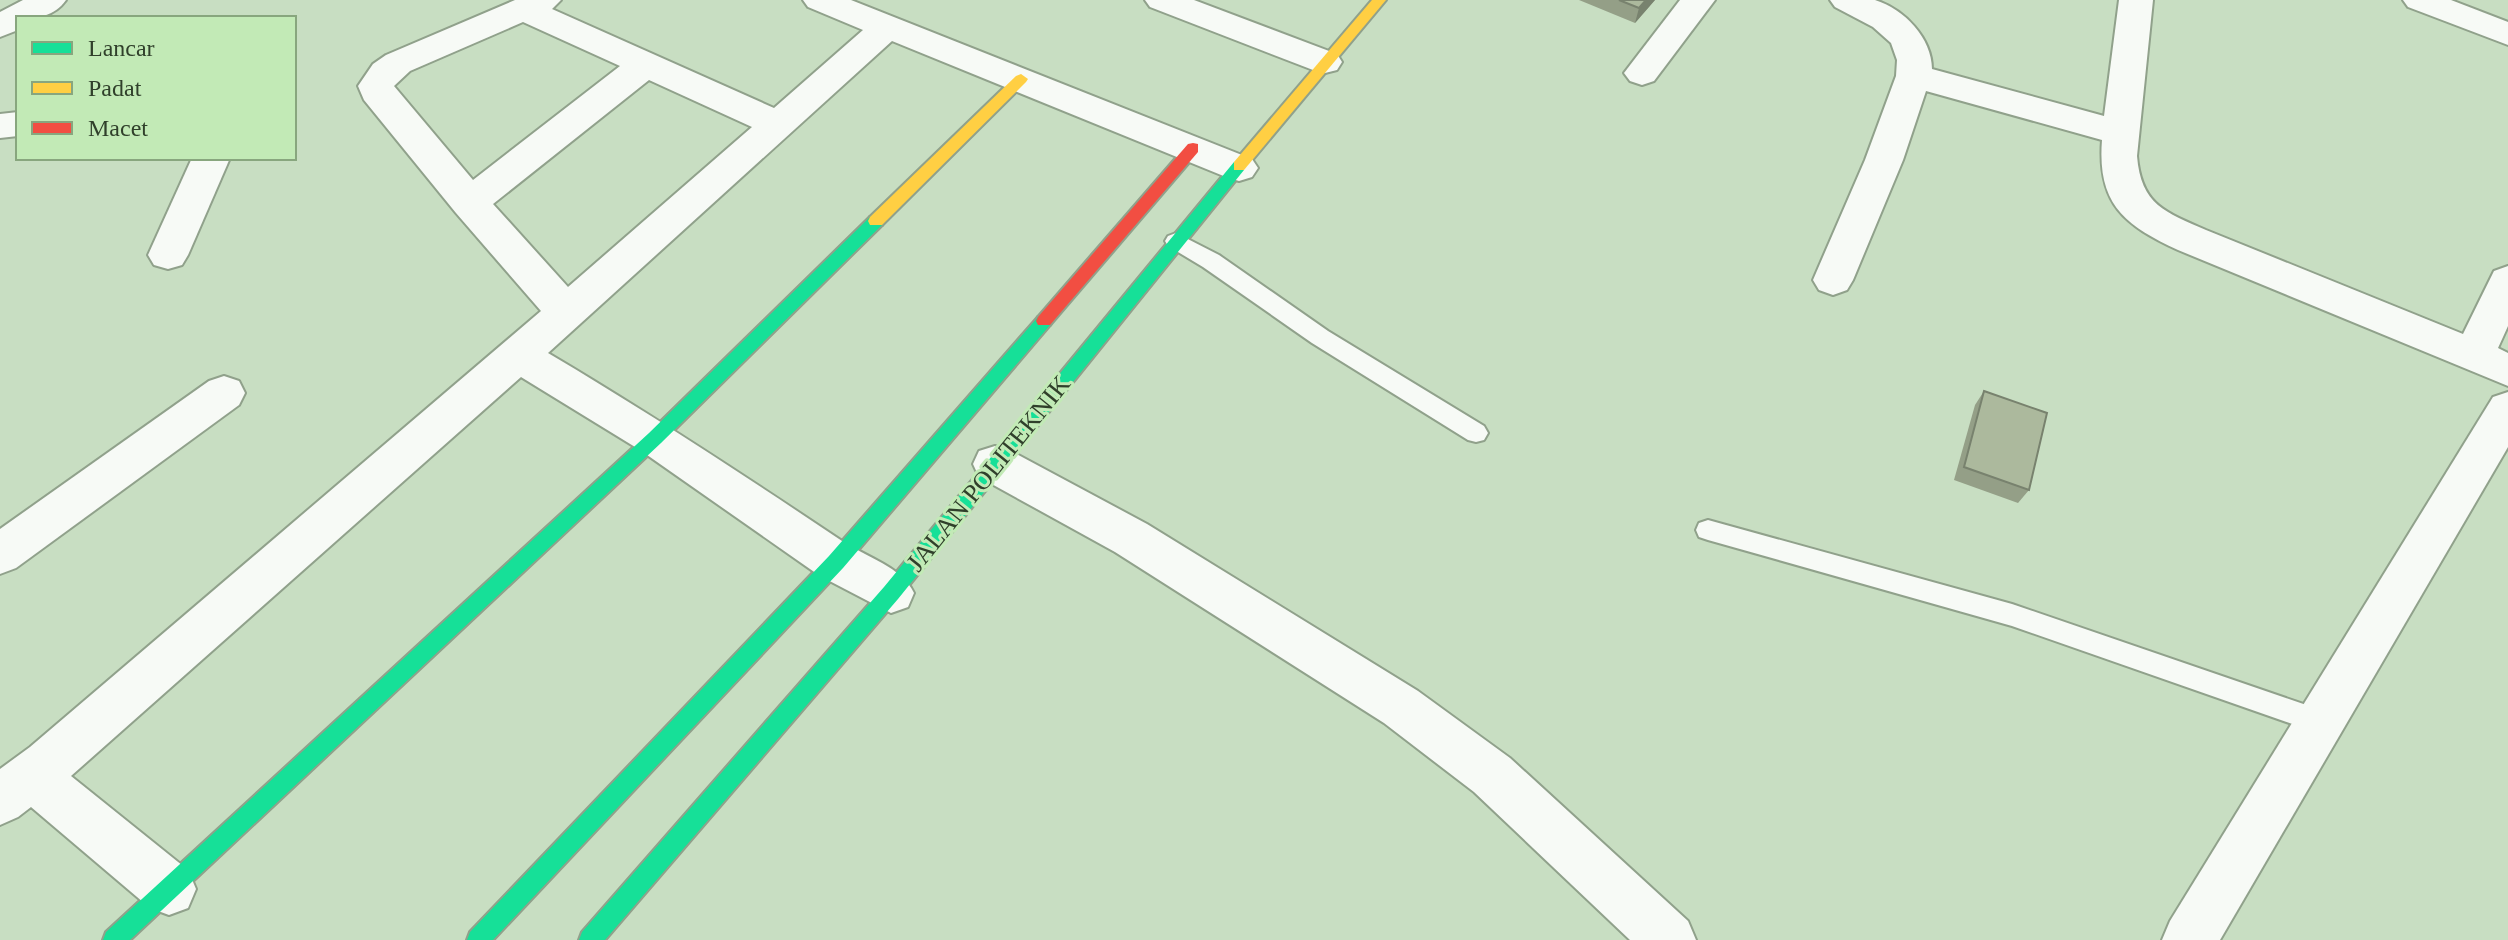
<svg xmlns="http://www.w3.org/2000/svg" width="2508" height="940" font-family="'Times New Roman',serif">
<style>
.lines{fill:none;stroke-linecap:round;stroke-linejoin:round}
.lane-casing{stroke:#90a18b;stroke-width:4}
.street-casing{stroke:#90a18b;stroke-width:4}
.fast-casing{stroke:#90a18b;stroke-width:4}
.slow-casing{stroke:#90a18b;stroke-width:4}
.jam-casing{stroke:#90a18b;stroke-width:4}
.lane{fill:#f7faf6;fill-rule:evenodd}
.street{fill:#f7faf6;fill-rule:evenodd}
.fast{fill:#16e098;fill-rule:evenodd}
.slow{fill:#ffcf43;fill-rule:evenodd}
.jam{fill:#f24e42;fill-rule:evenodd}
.wall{fill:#949f87}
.shaded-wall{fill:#78826e}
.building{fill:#acb99d;stroke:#78826e;stroke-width:2}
.labels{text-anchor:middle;stroke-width:6;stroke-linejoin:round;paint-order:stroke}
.street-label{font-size:26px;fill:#30402b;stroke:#c2eab6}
</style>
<rect width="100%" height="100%" fill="#c8dec2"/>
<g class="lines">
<defs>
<g id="lane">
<path d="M 1176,233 L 1219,255 L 1328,331 L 1484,426 L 1488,433 L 1484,440 L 1476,442 L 1468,440 L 1312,343 L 1203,267 L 1168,246 L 1165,241 L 1168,236 Z"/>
<path d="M 1708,520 L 2012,604 L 2318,709 L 2328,712 L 2332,721 L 2328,730 L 2318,733 L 2012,626 L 1708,540 L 1699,537 L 1696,530 L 1699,523 Z"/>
</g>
<g id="street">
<path d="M 23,0 L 66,0 C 54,17 37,18 18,18 L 18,30 L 0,37 L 0,12 Z"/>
<path d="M 515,0 L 561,0 L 552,9 L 774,108 L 863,30 L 808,7 L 803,0 L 851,0 L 1252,159 L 1258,168 L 1252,177 L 1239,181 L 1226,177 L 892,41 L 548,353 C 648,412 745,476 842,541 C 866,557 902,567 914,593 L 908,607 L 891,613 L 820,576 L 640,450 L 521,377 L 71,776 L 188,870 L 196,889 L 188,908 L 169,915 L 150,908 L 31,807 L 18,817 L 0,825 L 0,769 L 30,747 L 541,311 L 456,213 L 364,100 L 358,86 L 373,64 L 386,55 ZM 523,22 L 620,66 L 473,180 L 394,86 L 410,71 ZM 649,80 L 752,127 L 568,287 L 493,204 Z"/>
<path d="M 1145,0 L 1194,0 L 1337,54 L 1342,62 L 1337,70 L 1325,73 L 1313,70 L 1150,7 Z"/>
<path d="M 1680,0 L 1715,0 L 1654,81 L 1642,85 L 1630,81 L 1624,73 Z"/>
<path d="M 1830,0 C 1844,0 1862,0 1875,0 C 1904,9 1932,38 1932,69 L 2104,116 L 2119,0 L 2153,0 L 2137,156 C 2141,205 2165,212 2206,230 L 2463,334 L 2494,271 L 2508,266 L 2508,326 L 2498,348 L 2508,353 L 2508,386 L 2178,250 C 2124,225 2097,204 2102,140 L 1926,91 L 1903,160 L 1853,280 L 1847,290 L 1833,295 L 1819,290 L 1813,280 L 1865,160 L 1896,76 L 1897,60 L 1891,43 L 1873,27 L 1835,7 Z"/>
<path d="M 2403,0 L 2451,0 L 2508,22 L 2508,45 L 2408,7 Z"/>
<path d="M 18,112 L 18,136 L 0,138 L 0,114 Z"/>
<path d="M 192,158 L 230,158 L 188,255 L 182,265 L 168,269 L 154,265 L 148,255 Z"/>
<path d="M 224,376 L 239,381 L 245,393 L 239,405 L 16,568 L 0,574 L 0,529 L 209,381 Z"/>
<path d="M 2508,392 L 2508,447 L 2220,940 L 2162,940 L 2170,921 L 2493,397 Z"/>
<path d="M 995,446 L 1011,451 L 1147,524 L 1418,691 L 1510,758 L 1688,921 L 1696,940 L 1630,940 L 1474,792 L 1384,723 L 1115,552 L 979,477 L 973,464 L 979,451 Z"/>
</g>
<g id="fast">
<path d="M 1239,161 L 1244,162 L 1244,170 L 898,599 L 605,940 L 579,940 L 582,932 L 884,587 L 1234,162 Z"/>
<path d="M 876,215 L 884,221 L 882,225 L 661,443 L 130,940 L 103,940 L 106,932 L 649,433 L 870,217 Z"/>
<path d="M 1044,315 L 1050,317 L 1052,321 L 1050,325 L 843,568 L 493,940 L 467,940 L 470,932 L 829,556 L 1038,317 Z"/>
</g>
<g id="slow">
<path d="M 1372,0 L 1386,0 L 1244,170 L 1234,170 L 1234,162 Z"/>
<path d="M 1021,74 L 1028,79 L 1026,82 L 882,225 L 870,225 L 868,221 L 870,217 L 1016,76 Z"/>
</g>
<path id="jam" d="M 1193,143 L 1198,144 L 1198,152 L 1050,325 L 1038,325 L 1036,321 L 1038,317 L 1188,144 Z"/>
</defs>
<!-- lane casing -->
<use href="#lane" class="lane-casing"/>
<!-- street casing -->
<use href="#street" class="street-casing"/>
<!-- fast casing -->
<use href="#fast" class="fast-casing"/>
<!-- slow casing -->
<use href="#slow" class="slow-casing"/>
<!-- jam casing -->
<use href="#jam" class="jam-casing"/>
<!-- lane -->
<use href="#lane" class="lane"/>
<!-- street -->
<use href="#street" class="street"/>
<!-- fast -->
<use href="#fast" class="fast"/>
<!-- slow -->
<use href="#slow" class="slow"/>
<!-- jam -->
<use href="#jam" class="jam"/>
</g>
<!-- wall -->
<g class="wall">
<path d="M 1579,0 L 1655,0 L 1635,23 Z"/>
<path d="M 1984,391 L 2029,490 L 2018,503 L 1954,480 L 1975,405 Z"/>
</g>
<!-- shaded-wall -->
<path class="shaded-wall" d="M 1646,0 L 1655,0 L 1635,23 L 1639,8 Z"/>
<!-- building -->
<g class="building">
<path d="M 1619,0 L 1646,0 L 1639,8 Z"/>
<path d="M 1984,391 L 2047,413 L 2029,490 L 1964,467 Z"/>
</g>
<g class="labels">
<!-- street labels -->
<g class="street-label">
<text transform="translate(988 473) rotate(-51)" y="9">JALAN POLITEKNIK</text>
</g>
</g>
<!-- legend -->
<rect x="16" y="16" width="280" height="144" fill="#c2eab6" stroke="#88a67e" stroke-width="2"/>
<rect x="32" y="42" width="40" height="12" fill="#16e098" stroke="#88a67e" stroke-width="2"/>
<text x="88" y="56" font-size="24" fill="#30402b">Lancar</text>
<rect x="32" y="82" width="40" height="12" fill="#ffcf43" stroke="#88a67e" stroke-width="2"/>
<text x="88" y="96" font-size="24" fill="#30402b">Padat</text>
<rect x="32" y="122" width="40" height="12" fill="#f24e42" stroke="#88a67e" stroke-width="2"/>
<text x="88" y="136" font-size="24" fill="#30402b">Macet</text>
</svg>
